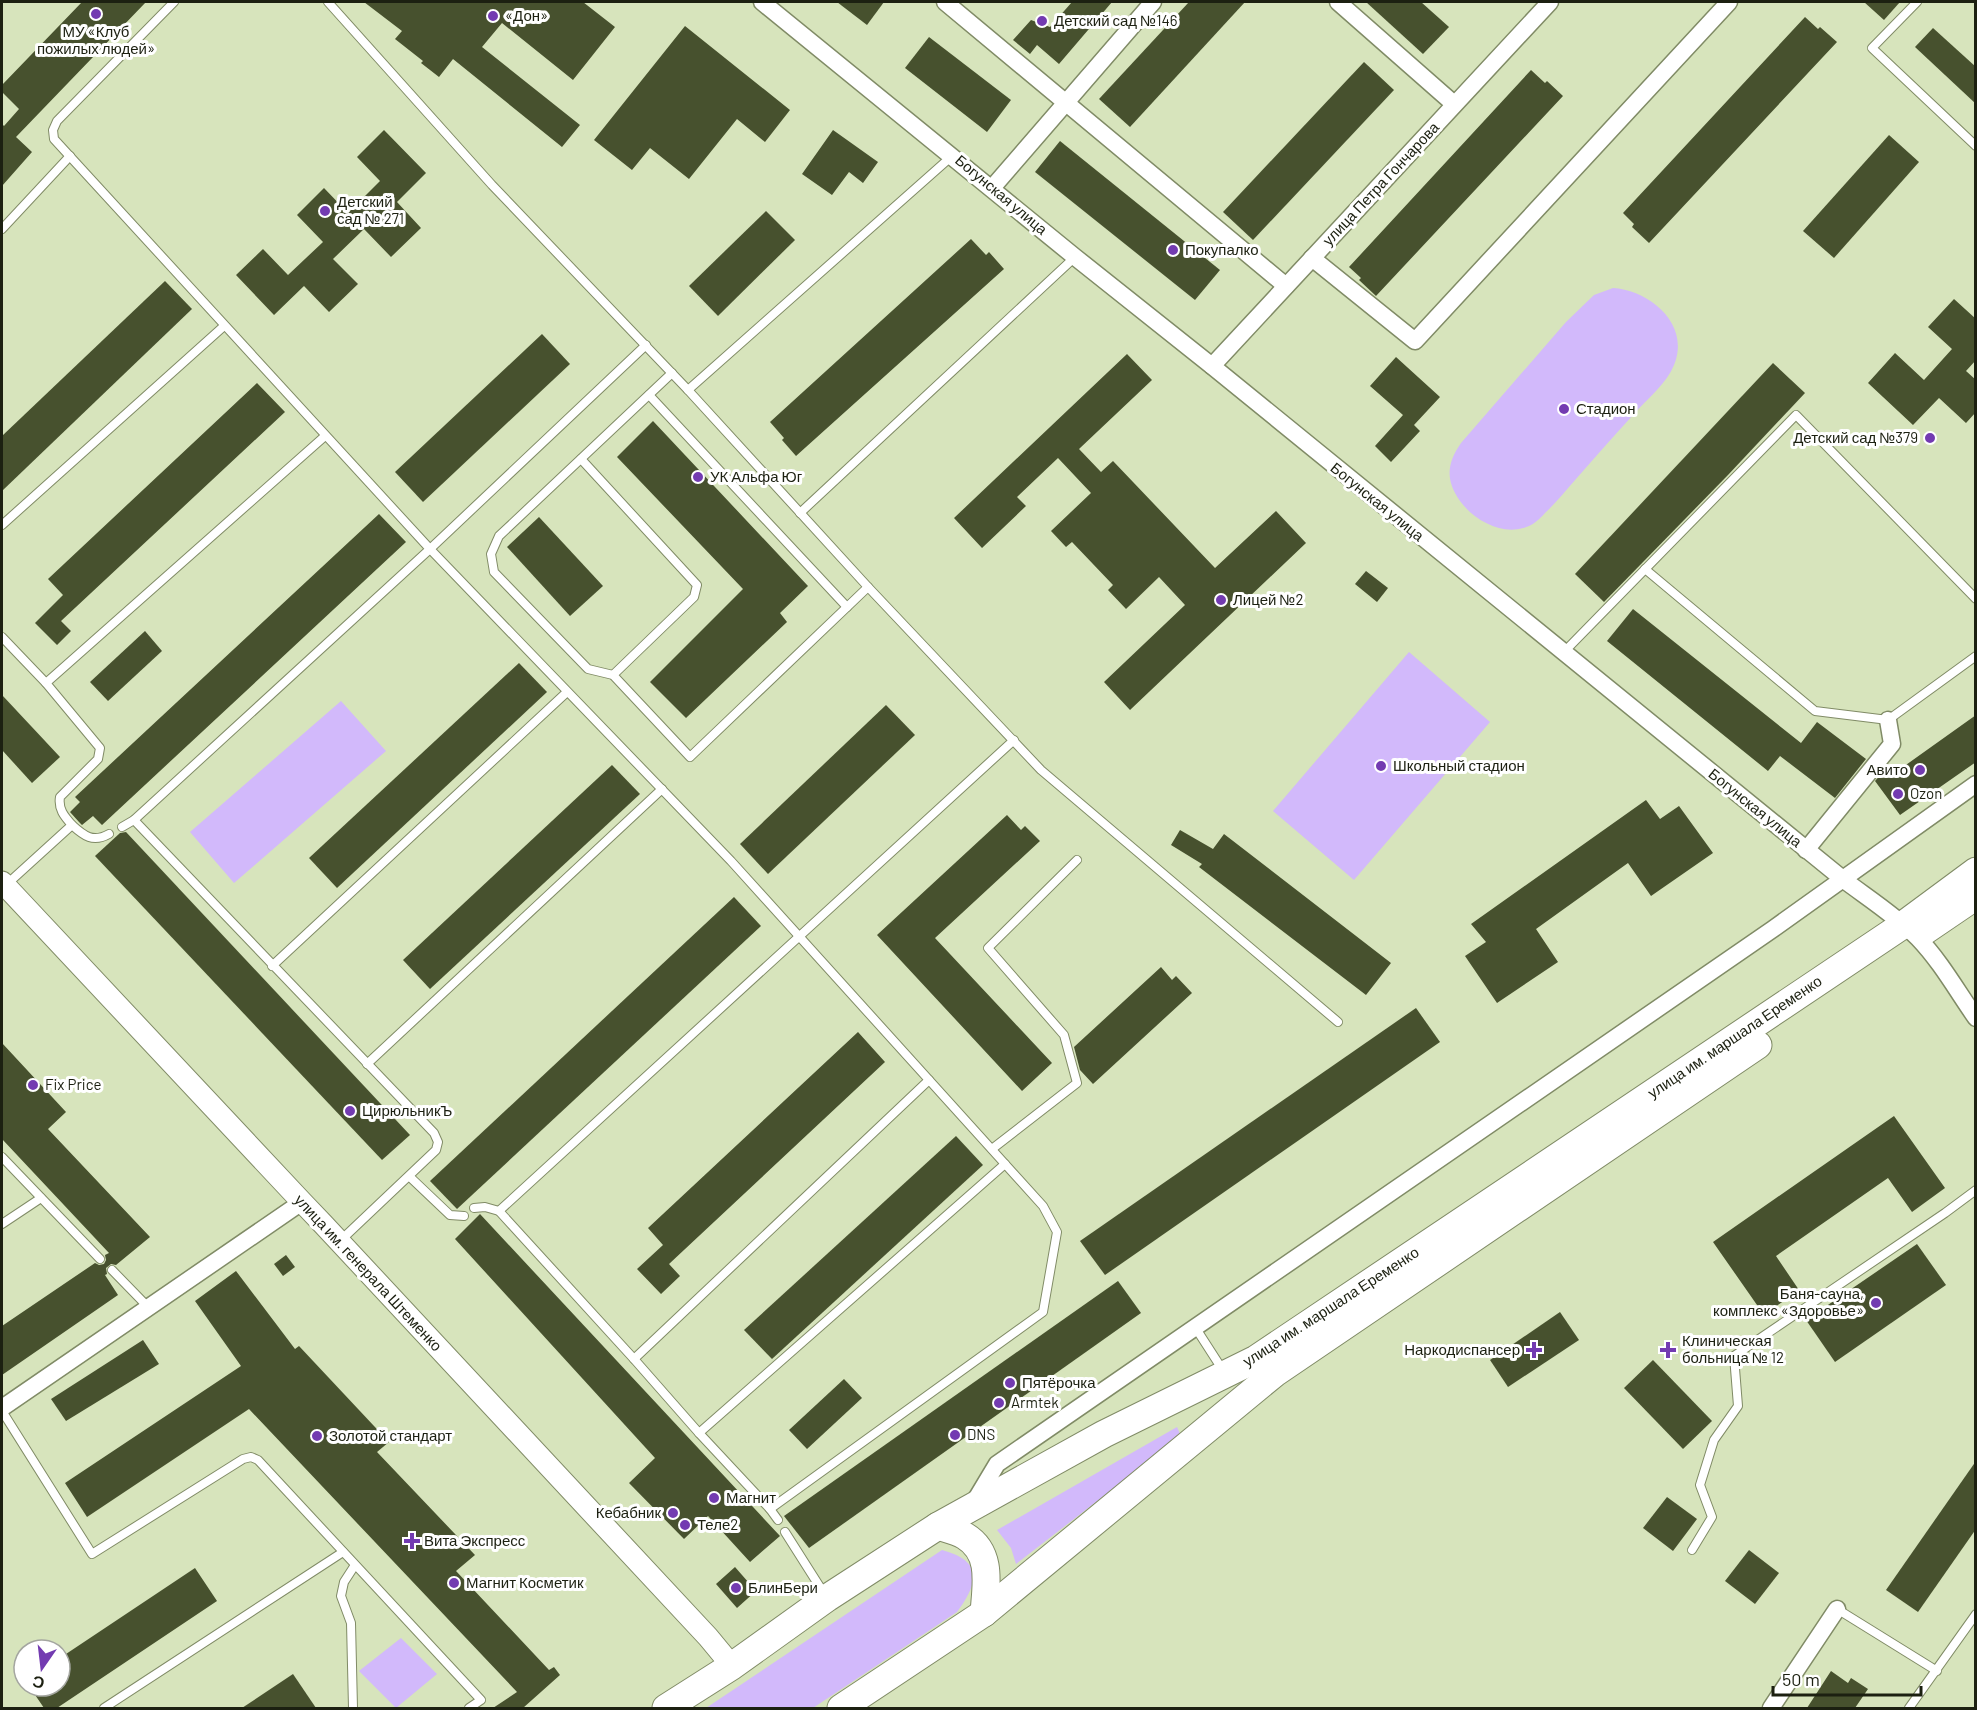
<svg xmlns="http://www.w3.org/2000/svg" width="1977" height="1710" font-family="Barlow,sans-serif">
<style>
.green{fill:#d2b9fb}
.building{fill:#47512e}
.lines{fill:none;stroke-linecap:round;stroke-linejoin:round}
.service-casing{stroke:#808b66;stroke-width:10}
.minor-casing{stroke:#808b66;stroke-width:19}
.tertiary-casing{stroke:#808b66;stroke-width:23}
.trunk-casing{stroke:#808b66;stroke-width:29}
.service{stroke:#fff;stroke-width:8}
.minor{stroke:#fff;stroke-width:16}
.tertiary{stroke:#fff;stroke-width:21}
.trunk{stroke:#fff;stroke-width:27}
.poi-dot{fill:#733bb1;stroke:#fff;stroke-width:2}
.labels{text-anchor:middle;stroke-width:6;stroke-linejoin:round;paint-order:stroke}
.poi-label{font-size:15px;fill:#1c2011;stroke:#fff;text-anchor:start}
.street-label{font-size:15px;fill:#1c2011;stroke:#fff}
</style>
<rect width="100%" height="100%" fill="#d7e4bc"/>
<!-- green -->
<g class="green">
<path d="M 1613,288 C 1649,290 1691,324 1674,365 C 1667,383 1647,399 1634,414 C 1614,436 1595,457 1576,479 C 1566,490 1556,503 1545,513 C 1539,520 1532,526 1523,528 C 1500,535 1473,519 1460,501 C 1445,480 1447,463 1461,443 L 1566,322 L 1594,295 Z"/>
<path d="M 1409,652 L 1490,722 L 1354,880 L 1273,811 Z"/>
<path d="M 341,701 L 386,751 L 234,883 L 190,832 Z"/>
<path d="M 1177,1427 L 1181,1436 L 1016,1564 L 1011,1548 L 997,1530 Z"/>
<path d="M 942,1550 C 983,1561 979,1582 957,1612 L 813,1708 L 706,1708 Z"/>
<path d="M 401,1638 L 437,1674 L 396,1708 L 359,1671 Z"/>
</g>
<!-- building -->
<g class="building">
<path d="M 82,2 L 146,2 L 16,137 L 32,152 L 2,186 L 2,124 L 4,126 L 19,109 L 2,92 L 2,85 Z"/>
<path d="M 364,2 L 583,2 L 615,27 L 573,80 L 502,23 L 482,47 L 580,125 L 562,147 L 453,59 L 439,77 L 421,63 L 423,61 L 395,39 L 402,31 Z"/>
<path d="M 837,2 L 884,2 L 867,25 Z"/>
<path d="M 1072,2 L 1112,2 L 1059,64 L 1037,45 L 1030,54 L 1013,40 L 1031,20 L 1050,27 Z"/>
<path d="M 1189,2 L 1245,2 L 1130,127 L 1099,99 Z"/>
<path d="M 1366,2 L 1421,2 L 1449,27 L 1423,54 Z"/>
<path d="M 1864,2 L 1900,2 L 1884,20 Z"/>
<path d="M 1805,17 L 1818,29 L 1820,27 L 1837,42 L 1649,243 L 1632,227 L 1634,224 L 1623,213 Z"/>
<path d="M 685,26 L 790,110 L 765,142 L 737,119 L 689,179 L 650,148 L 632,170 L 594,140 Z"/>
<path d="M 1933,28 L 1976,67 L 1976,104 L 1915,47 Z"/>
<path d="M 929,37 L 1011,100 L 987,132 L 905,68 Z"/>
<path d="M 1364,62 L 1394,90 L 1253,240 L 1223,212 Z"/>
<path d="M 1531,70 L 1545,83 L 1547,81 L 1563,96 L 1376,296 L 1359,280 L 1361,278 L 1349,267 Z"/>
<path d="M 384,130 L 426,173 L 397,202 L 421,228 L 391,257 L 364,229 L 333,259 L 358,284 L 329,312 L 304,286 L 274,315 L 236,275 L 263,249 L 288,275 L 323,242 L 297,215 L 324,188 L 348,213 L 380,181 L 357,157 Z"/>
<path d="M 833,130 L 878,162 L 863,183 L 849,172 L 832,195 L 802,174 Z"/>
<path d="M 1889,135 L 1919,162 L 1834,258 L 1803,231 Z"/>
<path d="M 1060,141 L 1220,270 L 1195,300 L 1035,172 Z"/>
<path d="M 766,211 L 795,240 L 718,316 L 689,286 Z"/>
<path d="M 971,239 L 986,255 L 989,252 L 1004,269 L 796,456 L 782,440 L 784,438 L 770,422 Z"/>
<path d="M 165,281 L 192,309 L 2,491 L 2,436 Z"/>
<path d="M 1954,299 L 1976,319 L 1976,360 L 1966,371 L 1976,380 L 1976,412 L 1966,423 L 1939,398 L 1913,425 L 1868,383 L 1895,353 L 1924,380 L 1952,349 L 1928,327 Z"/>
<path d="M 542,334 L 570,364 L 423,502 L 395,472 Z"/>
<path d="M 1127,354 L 1152,380 L 1079,449 L 1101,472 L 1113,461 L 1215,568 L 1276,511 L 1306,543 L 1130,710 L 1104,682 L 1185,605 L 1159,577 L 1126,609 L 1108,590 L 1113,585 L 1072,542 L 1066,547 L 1051,531 L 1091,493 L 1058,458 L 1017,497 L 1026,506 L 982,548 L 954,518 Z"/>
<path d="M 1396,357 L 1440,397 L 1414,425 L 1420,431 L 1391,462 L 1375,446 L 1403,415 L 1370,386 Z"/>
<path d="M 1773,363 L 1805,393 L 1728,475 L 1604,602 L 1575,574 Z"/>
<path d="M 257,383 L 285,412 L 61,621 L 71,631 L 57,645 L 35,623 L 63,595 L 48,579 Z"/>
<path d="M 653,421 L 808,586 L 780,613 L 787,622 L 686,718 L 650,682 L 743,589 L 617,457 Z"/>
<path d="M 379,514 L 406,542 L 102,825 L 93,816 L 82,825 L 79,822 L 70,812 L 80,802 L 75,797 Z"/>
<path d="M 539,517 L 603,586 L 570,616 L 507,547 Z"/>
<path d="M 1366,571 L 1388,588 L 1377,602 L 1355,584 Z"/>
<path d="M 1633,609 L 1801,743 L 1817,722 L 1866,759 L 1835,798 L 1780,756 L 1768,771 L 1607,641 Z"/>
<path d="M 145,631 L 162,651 L 108,701 L 90,682 Z"/>
<path d="M 519,663 L 547,692 L 337,888 L 309,858 Z"/>
<path d="M 2,695 L 60,757 L 32,783 L 2,750 Z"/>
<path d="M 886,705 L 915,735 L 768,874 L 740,844 Z"/>
<path d="M 1976,715 L 1976,762 L 1900,815 L 1875,781 L 1883,772 L 1889,777 Z"/>
<path d="M 612,765 L 640,794 L 430,989 L 403,960 Z"/>
<path d="M 1646,800 L 1660,819 L 1679,806 L 1713,853 L 1651,896 L 1628,863 L 1536,929 L 1558,962 L 1497,1003 L 1465,956 L 1486,942 L 1471,924 Z"/>
<path d="M 1007,815 L 1021,830 L 1025,826 L 1040,841 L 935,938 L 1052,1063 L 1022,1091 L 877,935 Z"/>
<path d="M 1180,830 L 1213,849 L 1224,834 L 1391,963 L 1366,995 L 1199,867 L 1202,864 L 1171,845 Z"/>
<path d="M 126,832 L 410,1135 L 382,1160 L 95,856 L 120,833 Z"/>
<path d="M 734,897 L 761,926 L 457,1209 L 430,1181 Z"/>
<path d="M 1161,967 L 1172,980 L 1176,976 L 1192,993 L 1093,1084 L 1080,1070 L 1074,1047 Z"/>
<path d="M 1416,1008 L 1440,1042 L 1105,1275 L 1080,1241 Z"/>
<path d="M 858,1032 L 885,1062 L 669,1264 L 680,1276 L 661,1294 L 637,1269 L 663,1245 L 648,1228 Z"/>
<path d="M 2,1043 L 66,1112 L 48,1129 L 150,1237 L 116,1265 L 111,1264 L 106,1268 L 107,1274 L 105,1275 L 118,1295 L 2,1375 L 2,1326 L 95,1263 L 99,1265 L 104,1264 L 106,1260 L 105,1255 L 109,1253 L 2,1139 Z"/>
<path d="M 1894,1116 L 1945,1188 L 1912,1212 L 1888,1178 L 1776,1256 L 1799,1290 L 1764,1315 L 1713,1242 Z"/>
<path d="M 956,1136 L 983,1165 L 772,1359 L 744,1330 Z"/>
<path d="M 480,1214 L 780,1536 L 750,1562 L 708,1516 L 684,1539 L 629,1483 L 655,1458 L 455,1239 Z"/>
<path d="M 1917,1244 L 1946,1285 L 1835,1362 L 1806,1320 Z"/>
<path d="M 286,1255 L 295,1267 L 283,1276 L 274,1264 Z"/>
<path d="M 236,1271 L 295,1349 L 299,1346 L 389,1442 L 377,1452 L 475,1555 L 456,1571 L 549,1670 L 554,1667 L 560,1675 L 523,1708 L 493,1708 L 517,1692 L 249,1409 L 87,1517 L 65,1483 L 241,1366 L 195,1301 Z"/>
<path d="M 1118,1281 L 1141,1313 L 809,1548 L 784,1516 Z"/>
<path d="M 1560,1312 L 1579,1340 L 1508,1387 L 1490,1360 Z"/>
<path d="M 143,1340 L 159,1364 L 66,1421 L 51,1399 Z"/>
<path d="M 1653,1360 L 1712,1421 L 1683,1449 L 1624,1388 Z"/>
<path d="M 844,1379 L 862,1398 L 807,1449 L 789,1430 Z"/>
<path d="M 1976,1461 L 1976,1529 L 1918,1612 L 1886,1590 Z"/>
<path d="M 1667,1497 L 1697,1519 L 1673,1551 L 1643,1528 Z"/>
<path d="M 1749,1550 L 1779,1573 L 1755,1604 L 1725,1581 Z"/>
<path d="M 735,1567 L 756,1591 L 737,1608 L 716,1584 Z"/>
<path d="M 195,1568 L 217,1601 L 57,1708 L 44,1708 L 29,1686 L 60,1686 L 60,1658 Z"/>
<path d="M 1831,1671 L 1848,1683 L 1851,1678 L 1868,1689 L 1855,1708 L 1807,1708 Z"/>
<path d="M 293,1674 L 316,1708 L 242,1708 Z"/>
</g>
<g class="lines">
<defs>
<g id="service">
<path d="M 174,2 L 57,121 L 53,130 L 54,139 L 430,549 L 731,861 L 1043,1206 L 1057,1232 L 1043,1312 L 770,1509"/>
<path d="M 328,2 L 492,185 L 688,390 L 868,587 L 1041,770 L 1338,1022"/>
<path d="M 1917,2 L 1872,48 L 1976,146"/>
<path d="M 2,229 L 70,156"/>
<path d="M 672,373 L 499,536 L 491,554 L 494,572 L 588,669 L 613,675 L 690,757 L 868,587"/>
<path d="M 688,390 L 952,156"/>
<path d="M 649,395 L 847,607"/>
<path d="M 581,459 L 697,585 L 694,597 L 613,675"/>
<path d="M 800,513 L 1075,257"/>
<path d="M 2,525 L 224,326"/>
<path d="M 1645,569 L 1815,711 L 1888,720 L 1976,656"/>
<path d="M 2,637 L 46,683"/>
<path d="M 1563,653 L 1796,415 L 1976,599"/>
<path d="M 72,825 C 84,836 93,843 109,834"/>
<path d="M 122,827 L 134,820"/>
<path d="M 6,885 L 72,825 C 64,816 58,809 60,797 L 98,759 L 100,748 L 46,683 L 325,436"/>
<path d="M 272,966 L 567,692"/>
<path d="M 367,1064 L 662,789"/>
<path d="M 992,1149 L 1077,1083 L 1064,1035 L 988,948 L 1077,860"/>
<path d="M 2,1157 L 100,1259"/>
<path d="M 410,1177 L 450,1215 L 464,1216"/>
<path d="M 474,1208 L 485,1207 L 499,1211"/>
<path d="M 2,1224 L 41,1198"/>
<path d="M 340,1241 L 436,1150 L 438,1142 L 434,1133 L 134,820 L 430,549 L 646,345"/>
<path d="M 112,1270 L 149,1308"/>
<path d="M 1195,1327 L 1224,1372"/>
<path d="M 634,1359 L 929,1080"/>
<path d="M 2,1411 L 92,1554 L 243,1459 L 251,1457 L 258,1460 L 481,1700 L 469,1708"/>
<path d="M 699,1433 L 1005,1164"/>
<path d="M 778,1520 L 770,1509 L 699,1433 L 634,1359 L 499,1211 L 1014,740"/>
<path d="M 785,1532 L 825,1595"/>
<path d="M 1692,1550 L 1712,1517 L 1700,1485 L 1714,1440 L 1738,1406 L 1734,1356 L 1945,1213 L 1976,1190"/>
<path d="M 1837,1609 L 1937,1671"/>
<path d="M 104,1708 L 343,1552"/>
<path d="M 353,1708 L 351,1623 L 341,1596 L 344,1582 L 355,1565"/>
<path d="M 1909,1708 L 1976,1614"/>
</g>
<g id="minor">
<path d="M 762,2 L 1075,257 L 1212,366 L 1844,880 C 1868,898 1896,916 1918,938 C 1941,962 1957,991 1976,1018"/>
<path d="M 945,2 L 1286,286"/>
<path d="M 1338,2 L 1454,104"/>
<path d="M 992,188 L 1153,2"/>
<path d="M 1312,258 L 1415,341 L 1729,2"/>
<path d="M 1212,366 L 1550,2"/>
<path d="M 1806,850 L 1892,744 L 1888,720"/>
<path d="M 2,1408 L 302,1202"/>
<path d="M 973,1504 L 997,1464 L 1773,929 L 1976,784"/>
<path d="M 1771,1708 L 1837,1609"/>
</g>
<path id="tertiary" d="M 2,882 L 302,1202 L 323,1224 L 708,1637 L 732,1666"/>
<g id="trunk">
<path d="M 1923,932 L 1976,896"/>
<path d="M 938,1526 C 947,1529 957,1531 965,1536 C 993,1553 986,1585 984,1613"/>
<path d="M 666,1708 L 732,1666 L 827,1598 L 938,1526 L 1104,1434 L 1256,1359 L 1903,925 L 1976,871"/>
<path d="M 841,1708 L 984,1613 L 1275,1373 L 1758,1045"/>
</g>
</defs>
<!-- service casing -->
<use href="#service" class="service-casing"/>
<!-- minor casing -->
<use href="#minor" class="minor-casing"/>
<!-- tertiary casing -->
<use href="#tertiary" class="tertiary-casing"/>
<!-- trunk casing -->
<use href="#trunk" class="trunk-casing"/>
<!-- service -->
<use href="#service" class="service"/>
<!-- minor -->
<use href="#minor" class="minor"/>
<!-- tertiary -->
<use href="#tertiary" class="tertiary"/>
<!-- trunk -->
<use href="#trunk" class="trunk"/>
</g>
<!-- markers -->
<g class="poi-dot">
<circle cx="96" cy="14" r="6"/>
<circle cx="493" cy="16" r="6"/>
<circle cx="1042" cy="21" r="6"/>
<circle cx="325" cy="211" r="6"/>
<circle cx="1173" cy="250" r="6"/>
<circle cx="1564" cy="409" r="6"/>
<circle cx="1930" cy="438" r="6"/>
<circle cx="698" cy="477" r="6"/>
<circle cx="1221" cy="600" r="6"/>
<circle cx="1381" cy="766" r="6"/>
<circle cx="1920" cy="770" r="6"/>
<circle cx="1898" cy="794" r="6"/>
<circle cx="33" cy="1085" r="6"/>
<circle cx="350" cy="1111" r="6"/>
<circle cx="1876" cy="1303" r="6"/>
<path d="M1531 1341h6v6h6v6h-6v6h-6v-6h-6v-6h6z"/>
<path d="M1665 1341h6v6h6v6h-6v6h-6v-6h-6v-6h6z"/>
<circle cx="1010" cy="1383" r="6"/>
<circle cx="999" cy="1403" r="6"/>
<circle cx="955" cy="1435" r="6"/>
<circle cx="317" cy="1436" r="6"/>
<circle cx="714" cy="1498" r="6"/>
<circle cx="673" cy="1513" r="6"/>
<circle cx="685" cy="1525" r="6"/>
<path d="M409 1532h6v6h6v6h-6v6h-6v-6h-6v-6h6z"/>
<circle cx="454" cy="1583" r="6"/>
<circle cx="736" cy="1588" r="6"/>
</g>
<g class="labels">
<!-- poi labels -->
<g class="poi-label">
<text x="505" y="21">«Дон»</text>
<text x="1054" y="26">Детский сад №146</text>
<text x="96" y="37" text-anchor="middle">МУ «Клуб<tspan x="96" dy="17">пожилых людей»</tspan></text>
<text x="337" y="207">Детский<tspan x="337" dy="17">сад № 271</tspan></text>
<text x="1185" y="255">Покупалко</text>
<text x="1576" y="414">Стадион</text>
<text x="1918" y="443" text-anchor="end">Детский сад №379</text>
<text x="710" y="482">УК Альфа Юг</text>
<text x="1233" y="605">Лицей №2</text>
<text x="1393" y="771">Школьный стадион</text>
<text x="1908" y="775" text-anchor="end">Авито</text>
<text x="1910" y="799">Ozon</text>
<text x="45" y="1090">Fix Price</text>
<text x="362" y="1116">ЦирюльникЪ</text>
<text x="1864" y="1299" text-anchor="end">Баня-сауна,<tspan x="1864" dy="17">комплекс «Здоровье»</tspan></text>
<text x="1682" y="1346">Клиническая<tspan x="1682" dy="17">больница № 12</tspan></text>
<text x="1520" y="1355" text-anchor="end">Наркодиспансер</text>
<text x="1022" y="1388">Пятёрочка</text>
<text x="1011" y="1408">Armtek</text>
<text x="967" y="1440">DNS</text>
<text x="329" y="1441">Золотой стандарт</text>
<text x="726" y="1503">Магнит</text>
<text x="661" y="1518" text-anchor="end">Кебабник</text>
<text x="697" y="1530">Теле2</text>
<text x="424" y="1546">Вита Экспресс</text>
<text x="466" y="1588">Магнит Косметик</text>
<text x="748" y="1593">БлинБери</text>
</g>
<!-- street labels -->
<g class="street-label">
<text transform="translate(1381 184) rotate(-47)" y="5">улица Петра Гончарова</text>
<text transform="translate(1001 195) rotate(40)" y="5">Богунская улица</text>
<text transform="translate(1377 502) rotate(39)" y="5">Богунская улица</text>
<text transform="translate(1755 808) rotate(39)" y="5">Богунская улица</text>
<text transform="translate(1735 1037) rotate(-34)" y="5">улица им. маршала Еременко</text>
<text transform="translate(368 1273) rotate(47)" y="5">улица им. генерала Штеменко</text>
<text transform="translate(1331 1307) rotate(-33)" y="5">улица им. маршала Еременко</text>
</g>
</g>
<!-- border -->
<rect width="1977" height="1710" fill="none" stroke="#1c2011" stroke-width="6"/>
<!-- north arrow -->
<g transform="translate(42 1668) rotate(194)"><circle r="28" fill="#ffffff" stroke="#a4a6a0" stroke-width="1.5"/>
<path d="M0-4.5L10 22L0 15L-10 22Z" fill="#733bb1"/>
<text y="-9" font-size="16" font-weight="bold" text-anchor="middle" fill="#1c2011">С</text>
</g>
<!-- scale -->
<path d="M1773 1686v9h148v-9" fill="none" stroke="#1c2011" stroke-width="3"/>
<text x="1782" y="1686" font-size="18" fill="#1c2011" stroke="#ffffff" stroke-width="4.5" paint-order="stroke">50 m</text>
</svg>
